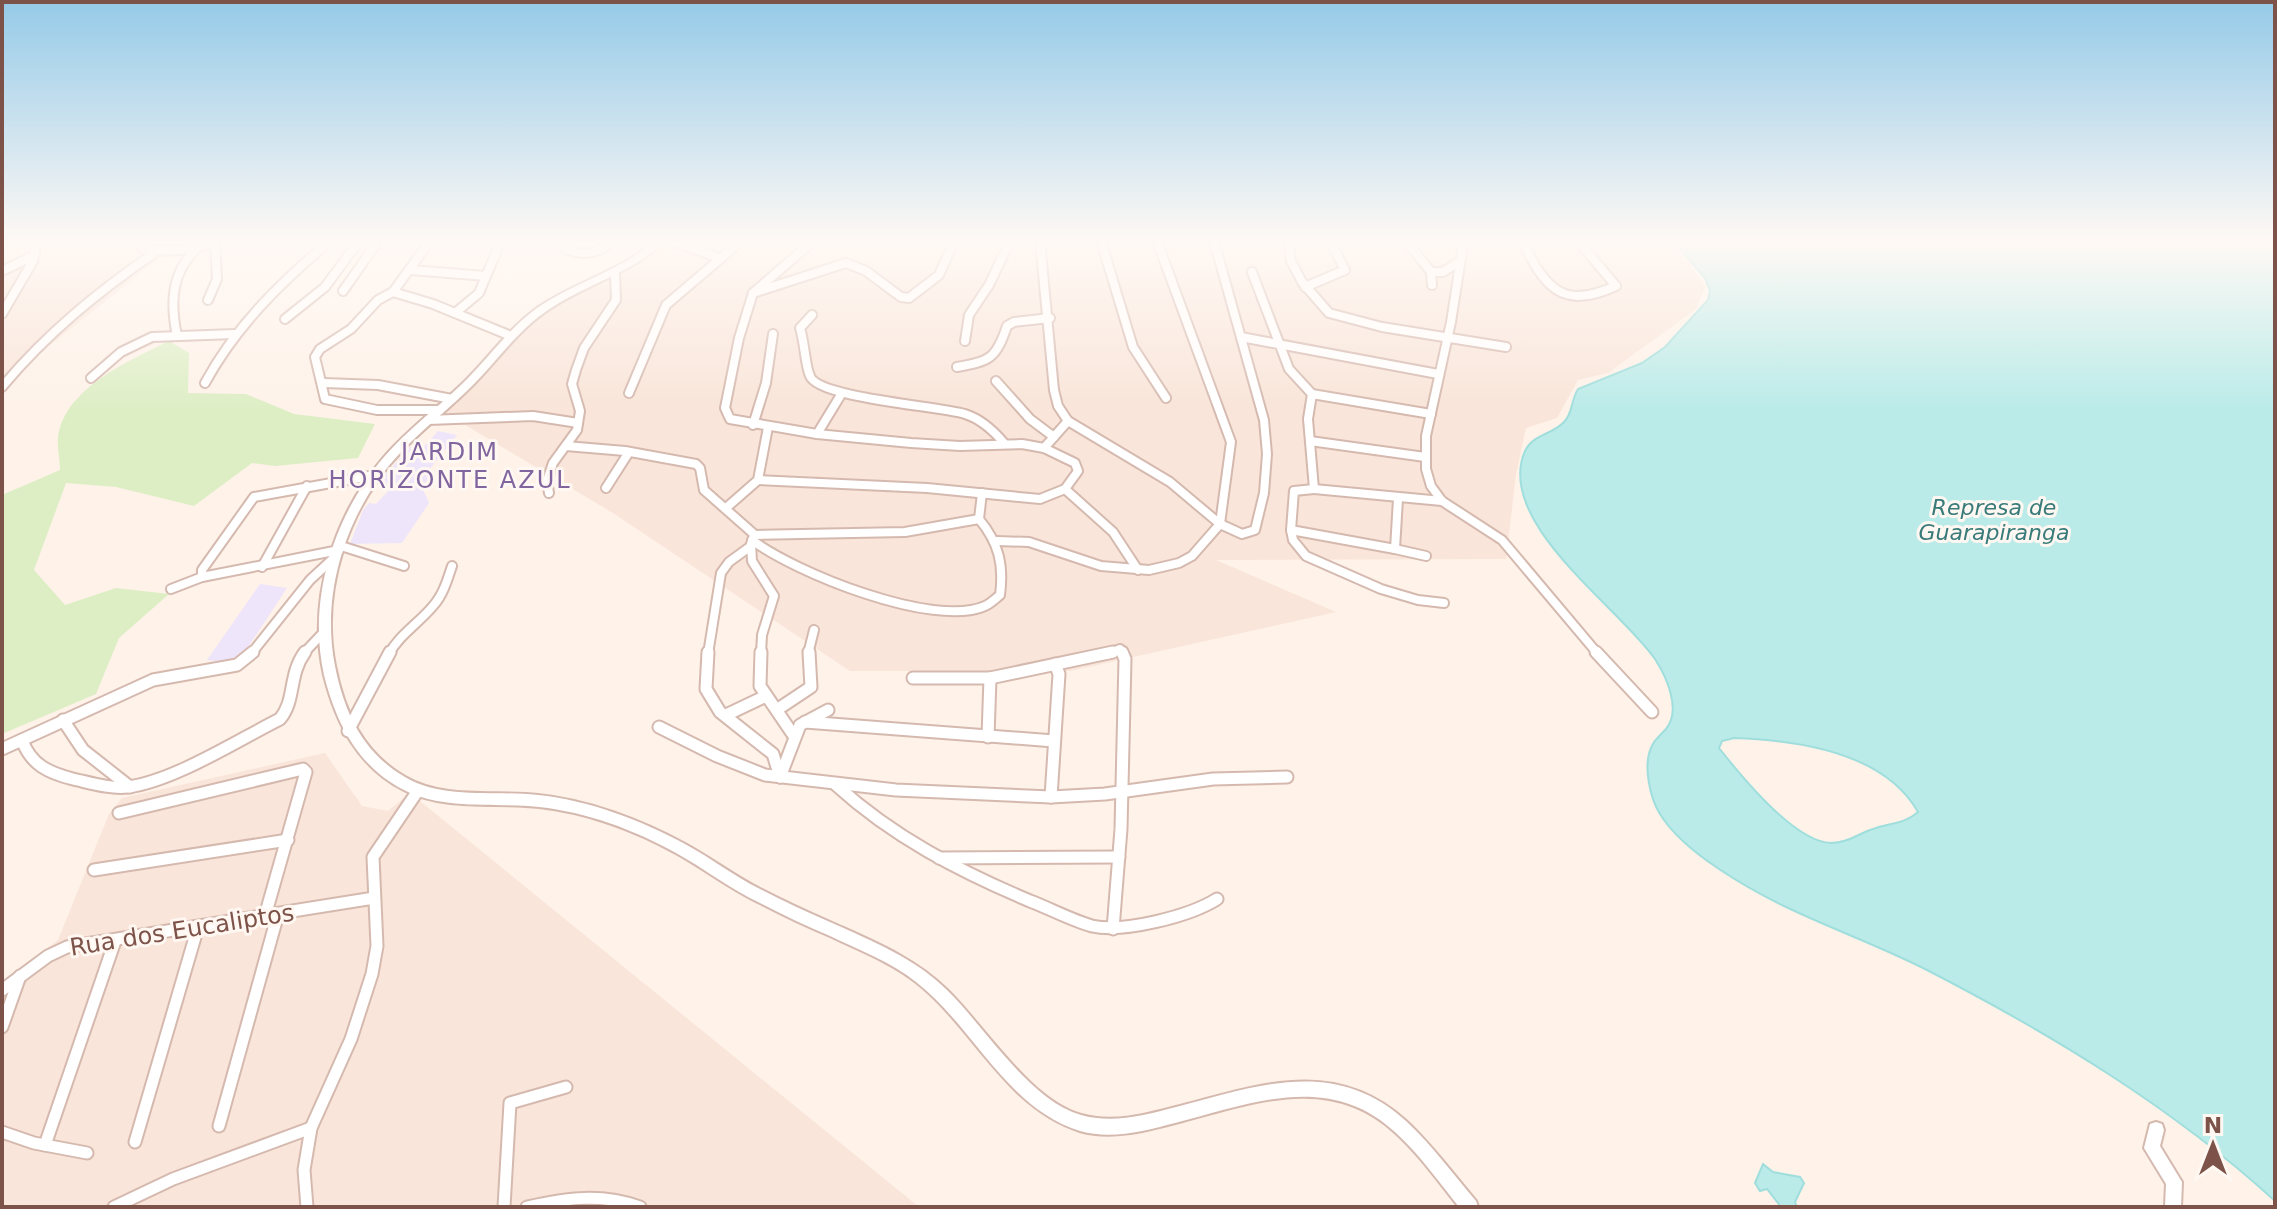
<svg xmlns="http://www.w3.org/2000/svg" width="2277" height="1209" font-family="'DejaVu Sans',sans-serif">
<style>
.residential{fill:#f9e5d9}
.education{fill:#efe5fb}
.green{fill:#ddeec5}
.water{fill:#baebe9;stroke:#9fdedc;stroke-width:2;fill-rule:evenodd}
.lines{fill:none;stroke-linecap:round;stroke-linejoin:round}
.minor-far1-casing{stroke:#d5b9af;stroke-width:12}
.minor-casing{stroke:#d5b9af;stroke-width:15}
.tertiary-casing{stroke:#d5b9af;stroke-width:4}
.minor-far1{stroke:#fff;stroke-width:8}
.minor{stroke:#fff;stroke-width:11}
.tertiary{fill:#fff;fill-rule:evenodd}
.labels{text-anchor:middle;stroke-width:6;stroke-linejoin:round;paint-order:stroke}
.water-label{font-size:22px;font-style:italic;fill:#387b7a;stroke:#fff7f1}
.quarter-label{font-size:24px;letter-spacing:2px;fill:#81659f;stroke:#fff7f1}
.near-street-label{font-size:24px;fill:#7c5249;stroke:#fff7f1}
</style>
<rect width="100%" height="100%" fill="#fef2e9"/>
<!-- residential -->
<g class="residential">
<path d="M 2,241 L 182,241 L 2,383 Z"/>
<path d="M 662,241 L 1663,241 L 1689,262 L 1705,287 L 1696,309 L 1608,373 L 1578,380 L 1557,418 L 1526,428 L 1516,474 L 1506,559 L 1216,560 L 1336,612 L 1070,671 L 850,671 L 613,513 L 440,410 L 532,316 L 623,270 L 659,246 Z"/>
<path d="M 325,753 L 362,806 L 388,811 L 410,793 L 919,1207 L 2,1207 L 2,983 L 58,940 L 109,814 L 122,798 Z"/>
</g>
<!-- education -->
<g class="education">
<path d="M 438,431 L 457,435 L 429,470 L 433,472 L 422,487 L 429,503 L 402,543 L 350,544 L 363,510 L 369,503 L 376,504 L 393,486 L 378,483 L 410,447 L 423,448 Z"/>
<path d="M 260,584 L 287,588 L 237,664 L 207,660 Z"/>
</g>
<!-- green -->
<path class="green" d="M 169,341 L 189,353 L 188,393 L 246,394 L 294,414 L 375,424 L 358,458 L 275,466 L 252,463 L 194,506 L 116,487 L 66,483 L 34,570 L 65,605 L 116,588 L 169,594 L 119,638 L 96,694 L 2,734 L 2,495 L 60,470 C 60,460 57,448 58,438 C 64,388 129,361 169,341 Z"/>
<!-- water -->
<g class="water">
<path d="M 1673,241 L 2275,241 L 2275,1201 C 2172,1107 2051,1034 1927,970 C 1856,934 1787,915 1719,869 C 1698,855 1674,837 1660,814 C 1650,798 1643,766 1651,748 C 1654,739 1661,735 1666,729 C 1682,710 1666,676 1655,659 C 1619,607 1494,522 1525,451 C 1533,434 1552,435 1564,422 C 1573,413 1571,400 1578,389 L 1642,363 L 1665,347 L 1708,300 L 1710,291 L 1705,278 ZM 1734,738 C 1796,740 1884,752 1918,812 C 1905,824 1889,823 1873,829 C 1858,834 1847,843 1831,843 C 1795,842 1741,776 1719,748 L 1722,741 Z"/>
<path d="M 1763,1164 L 1773,1172 L 1800,1177 L 1804,1183 L 1795,1202 L 1797,1207 L 1781,1207 L 1767,1189 L 1760,1191 L 1755,1183 Z"/>
</g>
<g class="lines">
<defs>
<g id="minor-far1">
<path d="M 137,241 L 143,249 C 169,253 194,250 218,241"/>
<path d="M 430,241 L 393,292 L 378,300 L 351,329 L 320,349 L 315,357 L 325,399 L 377,410 L 440,410"/>
<path d="M 566,241 L 565,249 C 583,256 598,255 612,241"/>
<path d="M 673,241 L 719,258"/>
<path d="M 1040,241 L 1054,390 L 1058,406 L 1068,421 L 1044,448"/>
<path d="M 1101,241 L 1133,347 L 1166,398"/>
<path d="M 1288,241 L 1291,261 L 1302,282 L 1329,313 L 1382,327 L 1506,347"/>
<path d="M 1406,241 L 1431,272 L 1432,285"/>
<path d="M 1460,241 L 1462,252 L 1451,322 L 1426,436 L 1426,469 L 1431,486 L 1442,501 L 1502,540 L 1598,654"/>
<path d="M 1522,241 C 1545,286 1560,311 1616,286 L 1578,241"/>
<path d="M 411,270 L 486,276"/>
<path d="M 2,271 L 35,255"/>
<path d="M 1252,272 L 1289,369 L 1312,394 L 1308,419 L 1314,489 L 1294,491 L 1291,530 L 1395,549 L 1398,499"/>
<path d="M 1431,272 L 1443,272 L 1460,261"/>
<path d="M 1305,287 L 1345,270 L 1330,241"/>
<path d="M 343,291 L 378,241"/>
<path d="M 393,292 L 433,304 L 511,336"/>
<path d="M 753,293 L 846,263 L 866,271 L 901,297 L 909,298 L 939,275 L 954,241"/>
<path d="M 208,300 L 217,279 L 215,242"/>
<path d="M 455,313 L 479,293 L 501,241"/>
<path d="M 2,314 L 33,261 L 37,241"/>
<path d="M 812,315 L 800,328 C 805,344 805,365 810,376 C 818,398 939,406 965,414 C 981,419 993,430 1004,443"/>
<path d="M 285,319 L 325,287 L 359,241"/>
<path d="M 177,336 C 170,302 171,272 198,247"/>
<path d="M 1241,337 L 1438,374"/>
<path d="M 965,341 L 969,315 L 989,285 L 1010,241"/>
<path d="M 957,367 C 990,361 996,359 1007,326 L 1014,322 L 1050,318"/>
<path d="M 91,378 L 121,352 L 152,337 L 235,334"/>
<path d="M 996,381 L 1030,419 L 1054,437"/>
<path d="M 205,383 C 236,326 281,282 330,241"/>
<path d="M 324,383 L 378,385 L 452,399"/>
<path d="M 2,387 C 47,333 99,291 157,251"/>
<path d="M 629,393 L 666,305 L 741,241"/>
<path d="M 1312,394 L 1431,414"/>
<path d="M 428,420 L 533,416 L 578,423"/>
<path d="M 1068,421 L 1170,482 L 1220,524 L 1242,534 L 1255,530 L 1264,493 L 1267,454 L 1264,420 L 1214,241"/>
<path d="M 753,425 L 766,383 L 773,334"/>
<path d="M 817,434 L 842,393"/>
<path d="M 1310,441 L 1425,457"/>
<path d="M 566,446 L 625,451 L 696,464 L 700,468 L 704,490 L 755,535 L 905,532 L 979,519"/>
<path d="M 758,480 L 927,488 L 1040,499 L 1065,489 L 1078,471 L 1075,463 L 1044,448 L 1022,444 L 960,446 L 911,443 L 817,434 L 730,419 L 725,408 L 739,338 L 753,293 L 813,241"/>
<path d="M 606,488 L 629,452"/>
<path d="M 1065,489 L 1113,532 L 1138,570"/>
<path d="M 1314,489 L 1442,501"/>
<path d="M 549,493 L 547,481 L 553,463 L 577,430 L 580,411 L 572,384 L 576,370 L 584,348 L 616,300 L 615,273"/>
<path d="M 726,508 L 758,480 L 768,427"/>
<path d="M 1291,530 L 1293,540 L 1306,556 L 1381,589 L 1418,600 L 1444,603"/>
<path d="M 755,535 L 752,540 C 794,572 934,629 985,606 C 990,604 995,599 1000,595 C 1004,565 999,543 979,519 L 982,493"/>
<path d="M 997,541 L 1029,542 L 1101,566 L 1149,570 L 1179,563 L 1192,556 L 1220,524 L 1231,442 L 1157,241"/>
<path d="M 751,544 L 752,561 L 774,596 L 762,635 L 761,654"/>
<path d="M 341,546 L 404,566"/>
<path d="M 1395,549 L 1426,556"/>
<path d="M 262,567 L 307,486"/>
<path d="M 202,577 L 202,570 L 254,497 L 375,475"/>
<path d="M 171,589 L 202,577 L 339,550"/>
<path d="M 251,654 L 310,580 L 337,555"/>
<path d="M 303,654 L 323,633"/>
<path d="M 389,654 C 399,635 419,623 433,606 C 443,595 447,581 452,566"/>
<path d="M 708,654 L 721,573 L 729,562 L 751,546"/>
<path d="M 808,654 L 814,630"/>
<path d="M 1109,654 L 1120,649 L 1123,654"/>
</g>
<g id="minor">
<path d="M 708,652 L 706,689 L 720,712 L 773,754 L 780,777"/>
<path d="M 761,652 L 760,686 L 794,736"/>
<path d="M 1596,652 L 1652,712"/>
<path d="M 913,678 L 990,678 L 1113,652"/>
<path d="M 778,709 L 811,687 L 809,652"/>
<path d="M 726,715 L 766,696"/>
<path d="M 63,720 L 83,750 L 130,787"/>
<path d="M 805,722 L 1054,741"/>
<path d="M 659,727 L 717,756 L 765,775 L 896,790 L 1051,797 L 1105,794 L 1213,779 L 1287,777"/>
<path d="M 348,731 L 390,652"/>
<path d="M 988,737 L 990,678"/>
<path d="M 22,740 C 31,765 49,773 73,779 C 91,783 110,789 128,787 C 174,781 238,740 280,719 C 296,700 288,675 305,652"/>
<path d="M 2,749 L 153,680 L 237,665 L 253,652"/>
<path d="M 780,777 L 800,725 L 828,710"/>
<path d="M 836,785 C 893,837 959,871 1030,901 C 1051,909 1071,920 1092,926 C 1124,933 1190,916 1217,899"/>
<path d="M 1051,797 L 1059,674 L 1055,664"/>
<path d="M 119,813 L 303,769 L 306,772 L 265,916"/>
<path d="M 939,858 L 1119,857"/>
<path d="M 94,870 L 288,840"/>
<path d="M 1113,929 L 1121,829 L 1125,659 L 1122,652"/>
<path d="M 2,990 L 48,956 L 67,947 L 374,898"/>
<path d="M 2,1027 L 20,976"/>
<path d="M 219,1126 L 278,914"/>
<path d="M 2,1132 L 34,1143 L 87,1153"/>
<path d="M 135,1142 L 198,927"/>
<path d="M 45,1145 L 115,941"/>
<path d="M 114,1207 L 173,1179 L 311,1128"/>
<path d="M 307,1207 L 304,1170 L 311,1128 L 351,1039 L 372,974 L 377,946 L 373,857 L 417,792"/>
<path d="M 504,1207 L 510,1103 L 566,1087"/>
<path d="M 527,1207 C 567,1198 601,1193 640,1207"/>
</g>
<g id="tertiary">
<path d="M 655,241 L 665,241 C 631,274 586,284 548,310 C 518,330 498,360 473,385 C 450,408 424,428 402,451 C 348,507 320,590 335,666 C 344,712 363,753 405,777 C 444,800 495,790 538,795 C 588,800 641,820 685,844 C 711,858 734,876 760,889 C 783,901 807,912 830,922 C 872,941 915,958 947,990 C 985,1027 1029,1100 1081,1115 C 1112,1124 1146,1115 1176,1107 C 1257,1086 1335,1056 1406,1121 C 1432,1145 1453,1174 1476,1201 L 1478,1207 L 1459,1207 C 1439,1182 1420,1155 1396,1133 C 1330,1071 1252,1103 1175,1123 C 1145,1131 1111,1140 1080,1131 C 1006,1108 974,1027 916,982 C 891,962 859,950 830,936 C 806,926 783,915 760,903 C 730,889 705,869 676,853 C 635,830 586,812 539,807 C 495,802 445,811 404,790 C 358,767 336,723 324,675 C 307,599 334,515 384,457 C 407,430 436,409 462,384 C 488,359 508,329 537,308 C 575,282 620,271 655,241 Z"/>
<path d="M 2156,1122 L 2162,1124 L 2164,1130 L 2160,1146 L 2182,1182 L 2181,1207 L 2165,1207 L 2166,1184 L 2144,1148 L 2150,1124 Z"/>
</g>
</defs>
<!-- minor-far1 casing -->
<use href="#minor-far1" class="minor-far1-casing"/>
<!-- minor casing -->
<use href="#minor" class="minor-casing"/>
<!-- tertiary casing -->
<use href="#tertiary" class="tertiary-casing"/>
<!-- minor-far1 -->
<use href="#minor-far1" class="minor-far1"/>
<!-- minor -->
<use href="#minor" class="minor"/>
<!-- tertiary -->
<use href="#tertiary" class="tertiary"/>
</g>
<!-- sky -->
<linearGradient id="sky" x2="0" y2="1"><stop stop-color="#95cae8"/><stop offset="0.59" stop-color="#fff9f5"/><stop offset="1" stop-color="#fff9f5" stop-opacity="0"/></linearGradient>
<rect width="2277" height="410" fill="url(#sky)"/>
<g class="labels">
<!-- water labels -->
<g class="water-label">
<text x="1994" y="515">Represa de<tspan x="1994" dy="25">Guarapiranga</tspan></text>
</g>
<!-- quarter labels -->
<g class="quarter-label">
<text x="450" y="460">JARDIM<tspan x="450" dy="28">HORIZONTE AZUL</tspan></text>
</g>
<!-- near-street labels -->
<g class="near-street-label">
<text transform="translate(182 930) rotate(-9)" y="8">Rua dos Eucaliptos</text>
</g>
</g>
<!-- border -->
<rect width="2277" height="1209" fill="none" stroke="#7c5249" stroke-width="8"/>
<!-- north arrow -->
<g transform="translate(2213 1145)" stroke="#fff7f1" stroke-width="6" paint-order="stroke">
<path d="M0-6L14 30L0 20L-14 30Z" fill="#7c5249"/>
<text y="-12" font-size="22" font-weight="bold" text-anchor="middle" fill="#7c5249">N</text>
</g>
</svg>
